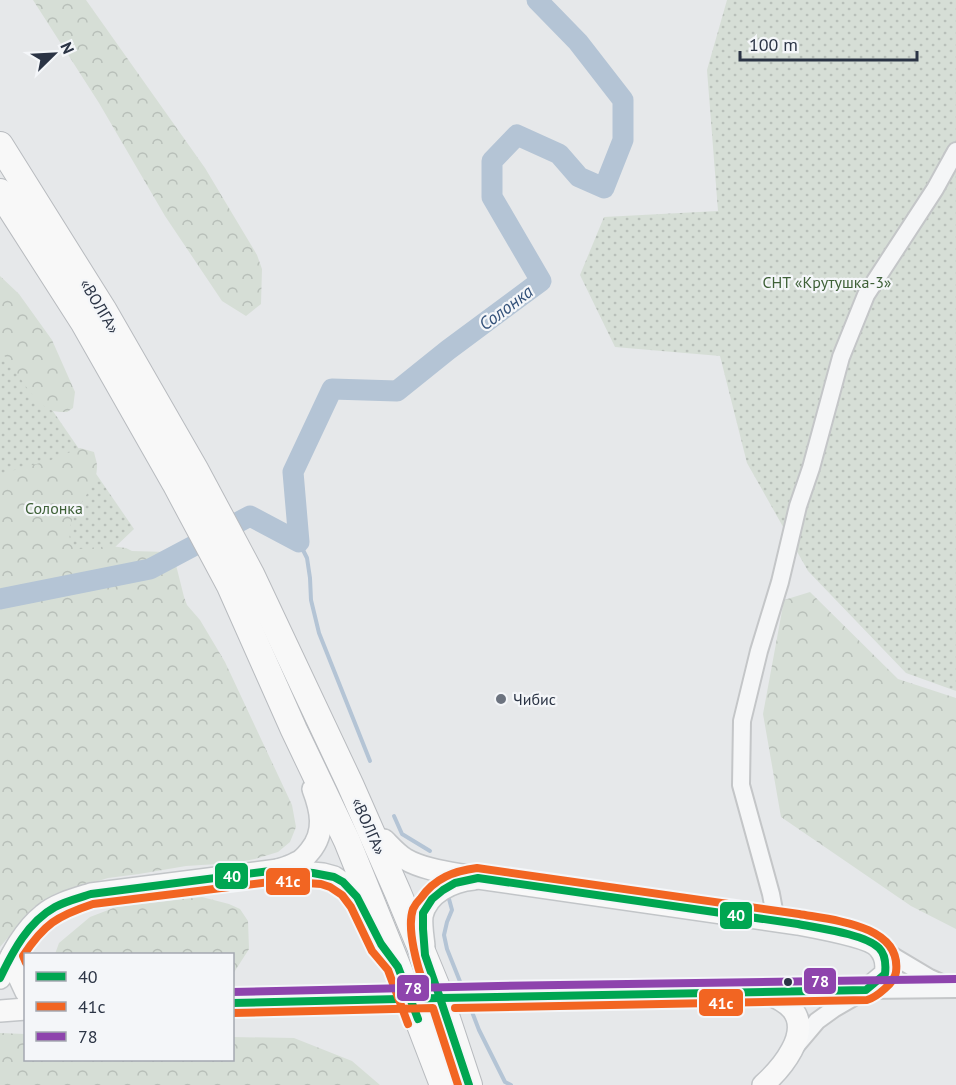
<svg xmlns="http://www.w3.org/2000/svg" width="956" height="1085" font-family="'PT Sans',sans-serif">
<style>
.grass{fill:url(#grass-dots)}
.forest{fill:url(#forest-crowns)}
.lines{fill:none;stroke-linecap:round;stroke-linejoin:round}
.stream{stroke:#b4c4d5;stroke-width:4}
.river{stroke:#b4c4d5;stroke-width:21}
.minor-casing{stroke:#c4c6c8;stroke-width:20}
.major-casing{stroke:#c2c5c8;stroke-width:24}
.highway-casing{stroke:#b8bbbf;stroke-width:28}
.minor{stroke:#f5f6f7;stroke-width:16}
.major{stroke:#f8f8f8;stroke-width:21}
.highway{stroke:#f8f8f8;stroke-width:26}
.major-bridge-casing{stroke:#c2c5c8;stroke-width:24;stroke-linecap:butt}
.major-bridge{stroke:#f8f8f8;stroke-width:21}
.bus-1-casing{stroke:#f4f6f9;stroke-width:12}
.bus-2-casing{stroke:#f4f6f9;stroke-width:12}
.bus-3-casing{stroke:#f4f6f9;stroke-width:12}
.bus-1{stroke:#00a651;stroke-width:8}
.bus-2{stroke:#f26522;stroke-width:8}
.bus-3{stroke:#8e44ad;stroke-width:8}
.poi-dot{fill:#6c737f;stroke:#f4f6f9;stroke-width:2}
.bus-dot{fill:#2b3445;stroke:#f4f6f9;stroke-width:2}
.labels{text-anchor:middle;stroke-width:4.5;stroke-linejoin:round;paint-order:stroke}
.park-label{font-size:16px;fill:#3f6138;stroke:#f4f6f9}
.street-label{font-size:16px;fill:#2b3445;stroke:#f4f6f9}
.poi-label{font-size:16px;fill:#2b3445;stroke:#f4f6f9;text-anchor:start}
.water-label{font-size:18px;font-style:italic;fill:#34527a;stroke:#f4f6f9}
.line-badge{stroke:#f4f6f9;stroke-width:2}
.badge-label{font-size:16px;text-anchor:middle;font-weight:bold;fill:#fff}
</style>
<defs>
<pattern id="grass-dots" width="8" height="8" patternUnits="userSpaceOnUse" patternTransform="scale(1.5)"><rect width="8" height="8" fill="#d6ded6"/><path d="M2 2h.1M6 6h.1" fill="none" stroke="#b8bfb9" stroke-width="1.8" stroke-linecap="round"/></pattern>
<pattern id="forest-crowns" width="20" height="18" patternUnits="userSpaceOnUse" patternTransform="scale(1.5)"><rect width="20" height="18" fill="#d6ded6"/><path d="M2 6a3 3 0 1 1 6 0M12 15a3 3 0 1 1 6 0" fill="none" stroke="#b8bfb9"/></pattern>
</defs>
<rect width="100%" height="100%" fill="#e6e8ea"/>
<!-- grass -->
<g class="grass">
<path d="M 727,0 L 956,0 L 956,691 L 906,673 L 808,571 L 747,463 L 720,356 L 615,347 L 580,275 L 604,217 L 718,211 L 707,70 Z"/>
<path d="M 0,330 L 35,385 L 134,529 L 113,549 L 0,575 Z"/>
</g>
<!-- forest -->
<g class="forest">
<path d="M 33,0 L 86,0 L 205,168 L 257,255 L 262,269 L 261,304 L 246,316 L 222,301 L 165,216 L 99,103 Z"/>
<path d="M 0,276 L 19,294 L 52,340 L 75,392 L 73,408 L 67,412 C 63,412 57,412 53,411 C 31,403 16,367 0,351 Z"/>
<path d="M 80,448 L 94,452 C 95,457 97,462 97,466 C 98,494 59,515 72,546 L 79,549 L 111,546 L 126,548 L 132,551 L 167,552 L 174,557 L 184,597 L 187,605 L 200,620 L 225,662 L 292,805 L 296,827 L 290,842 L 278,852 L 255,859 L 233,863 L 186,866 L 139,874 L 108,878 L 55,894 L 34,907 L 0,947 L 0,474 L 51,460 Z"/>
<path d="M 810,592 L 898,679 L 956,698 L 956,929 L 911,906 L 781,817 L 763,714 L 784,600 Z"/>
<path d="M 202,897 L 229,904 L 240,909 L 248,921 L 249,949 L 233,974 L 232,954 L 55,954 L 59,943 L 90,917 L 116,907 Z"/>
<path d="M 0,1033 L 25,1034 L 26,1060 L 232,1060 L 233,1037 L 294,1038 L 352,1061 L 380,1085 L 0,1085 Z"/>
</g>
<g class="lines">
<!-- stream -->
<g class="stream">
<path d="M 299,542 L 307,558 L 310,578 L 311,600 L 319,633 L 370,761"/>
<path d="M 394,816 L 402,834 L 430,851"/>
<path d="M 449,899 L 452,910 L 447,922 L 444,935 L 447,949 L 463,989"/>
<path d="M 469,1004 L 479,1030 L 505,1082 L 511,1085"/>
</g>
<!-- river -->
<path class="river" d="M 0,599 L 150,569 L 250,516 L 299,542 L 293,472 L 332,389 L 397,391 L 448,350 L 541,281 L 492,197 L 492,161 L 517,135 L 559,154 L 579,177 L 604,188 L 623,140 L 623,100 L 578,42 L 537,0"/>
<defs>
<g id="minor">
<path d="M 776,921 L 771,894 L 741,785 L 742,721 L 759,651 L 780,582 L 798,506 L 811,468 L 841,357 L 866,295 L 935,189 L 956,151"/>
<path d="M 878,947 L 930,978 L 948,986"/>
<path d="M 795,1047 L 817,1021 L 835,1008 L 866,990 L 956,989"/>
</g>
<g id="major">
<path d="M 384,840 C 391,847 397,854 405,859 C 426,871 454,873 478,878 L 798,924 C 814,927 870,937 879,948 C 886,956 887,965 885,974 L 866,990 L 498,996"/>
<path d="M 278,870 C 284,868 291,866 296,863 C 302,861 306,856 310,851 C 326,832 321,810 313,789"/>
<path d="M 424,946 C 423,936 421,926 422,916 C 427,893 452,881 474,879"/>
<path d="M 12,955 L 19,977 L 26,992"/>
<path d="M 0,978 C 11,956 23,931 43,915 C 56,904 75,899 91,894 L 278,870 L 323,874 L 334,877 L 349,887 L 360,901 L 368,917"/>
<path d="M 232,1003 L 348,1000"/>
<path d="M 0,1011 L 26,1009"/>
<path d="M 763,1085 C 781,1069 812,1033 792,1009 C 785,1001 774,996 764,992"/>
</g>
<g id="highway">
<path d="M 0,145 L 104,311 L 196,471 L 251,574 L 350,784 L 398,893 L 436,985 L 469,1085"/>
<path d="M 0,192 L 84,323 L 175,483 L 230,586 L 294,730 L 347,841 L 397,965 L 443,1085"/>
</g>
</defs>
<!-- minor casing -->
<use href="#minor" class="minor-casing"/>
<!-- major casing -->
<use href="#major" class="major-casing"/>
<!-- highway casing -->
<use href="#highway" class="highway-casing"/>
<!-- minor -->
<use href="#minor" class="minor"/>
<!-- major -->
<use href="#major" class="major"/>
<!-- highway -->
<use href="#highway" class="highway"/>
<defs>
<path id="major-bridge" d="M 348,1000 L 498,996"/>
</defs>
<!-- major-bridge casing -->
<use href="#major-bridge" class="major-bridge-casing"/>
<!-- major-bridge -->
<use href="#major-bridge" class="major-bridge"/>
<defs>
<g id="bus-1">
<path d="M 478,878 L 798,924 C 818,928 865,934 879,948 C 886,955 886,965 885,974 L 866,990 L 440,998 L 425,955 L 423,929 L 423,913 L 432,899 L 443,890 L 455,883 Z"/>
<path d="M 0,978 C 13,951 28,922 55,907 C 66,901 79,898 91,894 L 278,870 L 313,873 L 334,877 L 343,882 L 357,897 L 381,944 L 398,967 L 418,1019"/>
<path d="M 440,998 L 469,1085"/>
<path d="M 232,1003 L 440,998"/>
</g>
<g id="bus-2">
<path d="M 26,963 L 23,956 C 44,924 57,916 93,904 L 278,881 L 321,884 L 330,887 L 342,895 L 351,907 L 372,951 L 388,970 L 408,1024"/>
<path d="M 425,988 C 418,969 406,929 413,909 C 415,905 418,901 421,898 C 435,878 454,871 477,868 L 799,914 C 832,920 902,925 896,972 C 895,982 877,997 867,1000 L 455,1008"/>
<path d="M 232,1013 L 433,1008 L 458,1085"/>
</g>
<path id="bus-3" d="M 232,992 L 498,986 L 956,979"/>
</defs>
<!-- bus-1 casing -->
<use href="#bus-1" class="bus-1-casing"/>
<!-- bus-2 casing -->
<use href="#bus-2" class="bus-2-casing"/>
<!-- bus-3 casing -->
<use href="#bus-3" class="bus-3-casing"/>
<!-- bus-1 -->
<use href="#bus-1" class="bus-1"/>
<!-- bus-2 -->
<use href="#bus-2" class="bus-2"/>
<!-- bus-3 -->
<use href="#bus-3" class="bus-3"/>
</g>
<!-- markers -->
<circle class="poi-dot" cx="501" cy="699" r="6"/>
<circle class="bus-dot" cx="788" cy="982" r="5"/>
<g class="labels">
<!-- park labels -->
<g class="park-label">
<text x="827" y="288">СНТ «Крутушка-3»</text>
<text x="54" y="514">Солонка</text>
</g>
<!-- street labels -->
<g class="street-label">
<text transform="translate(100 306) rotate(59)" y="6">«ВОЛГА»</text>
<text transform="translate(369 826) rotate(66)" y="6">«ВОЛГА»</text>
</g>
<!-- poi labels -->
<g class="poi-label">
<text x="513" y="705">Чибис</text>
</g>
<!-- water labels -->
<g class="water-label">
<text transform="translate(506 308) rotate(-37)" y="6">Солонка</text>
</g>
</g>
<g class="line-badge">
<rect x="214" y="862" width="35" height="28" rx="6" fill="#00a651"/>
<rect x="265" y="867" width="46" height="29" rx="6" fill="#f26522"/>
<rect x="719" y="901" width="34" height="29" rx="6" fill="#00a651"/>
<rect x="803" y="967" width="34" height="28" rx="6" fill="#8e44ad"/>
<rect x="396" y="974" width="34" height="28" rx="6" fill="#8e44ad"/>
<rect x="698" y="988" width="46" height="29" rx="6" fill="#f26522"/>
</g>
<g class="badge-label">
<text x="232" y="882">40</text>
<text x="288" y="887">41с</text>
<text x="736" y="921">40</text>
<text x="820" y="987">78</text>
<text x="413" y="994">78</text>
<text x="721" y="1009">41с</text>
</g>
<!-- legend -->
<rect x="24" y="953" width="210" height="108" fill="#f4f6f9" stroke="#a4a8b1" stroke-width="1.5"/>
<rect x="36" y="972" width="30" height="9" fill="#00a651" stroke="#a4a8b1" stroke-width="1.5"/>
<text x="78" y="983" font-size="18" fill="#2b3445">40</text>
<rect x="36" y="1002" width="30" height="9" fill="#f26522" stroke="#a4a8b1" stroke-width="1.5"/>
<text x="78" y="1013" font-size="18" fill="#2b3445">41с</text>
<rect x="36" y="1032" width="30" height="9" fill="#8e44ad" stroke="#a4a8b1" stroke-width="1.5"/>
<text x="78" y="1043" font-size="18" fill="#2b3445">78</text>
<!-- north arrow -->
<g transform="translate(54 54) rotate(66)" stroke="#f4f6f9" stroke-width="4.5" paint-order="stroke">
<path d="M0-4.5L10 22L0 15L-10 22Z" fill="#2b3445"/>
<text y="-9" font-size="16" font-weight="bold" text-anchor="middle" fill="#2b3445">N</text>
</g>
<!-- scale -->
<path d="M740 51v9h177v-9" fill="none" stroke="#2b3445" stroke-width="3"/>
<text x="749" y="51" font-size="18" fill="#2b3445" stroke="#f4f6f9" stroke-width="4.5" paint-order="stroke">100 m</text>
</svg>
